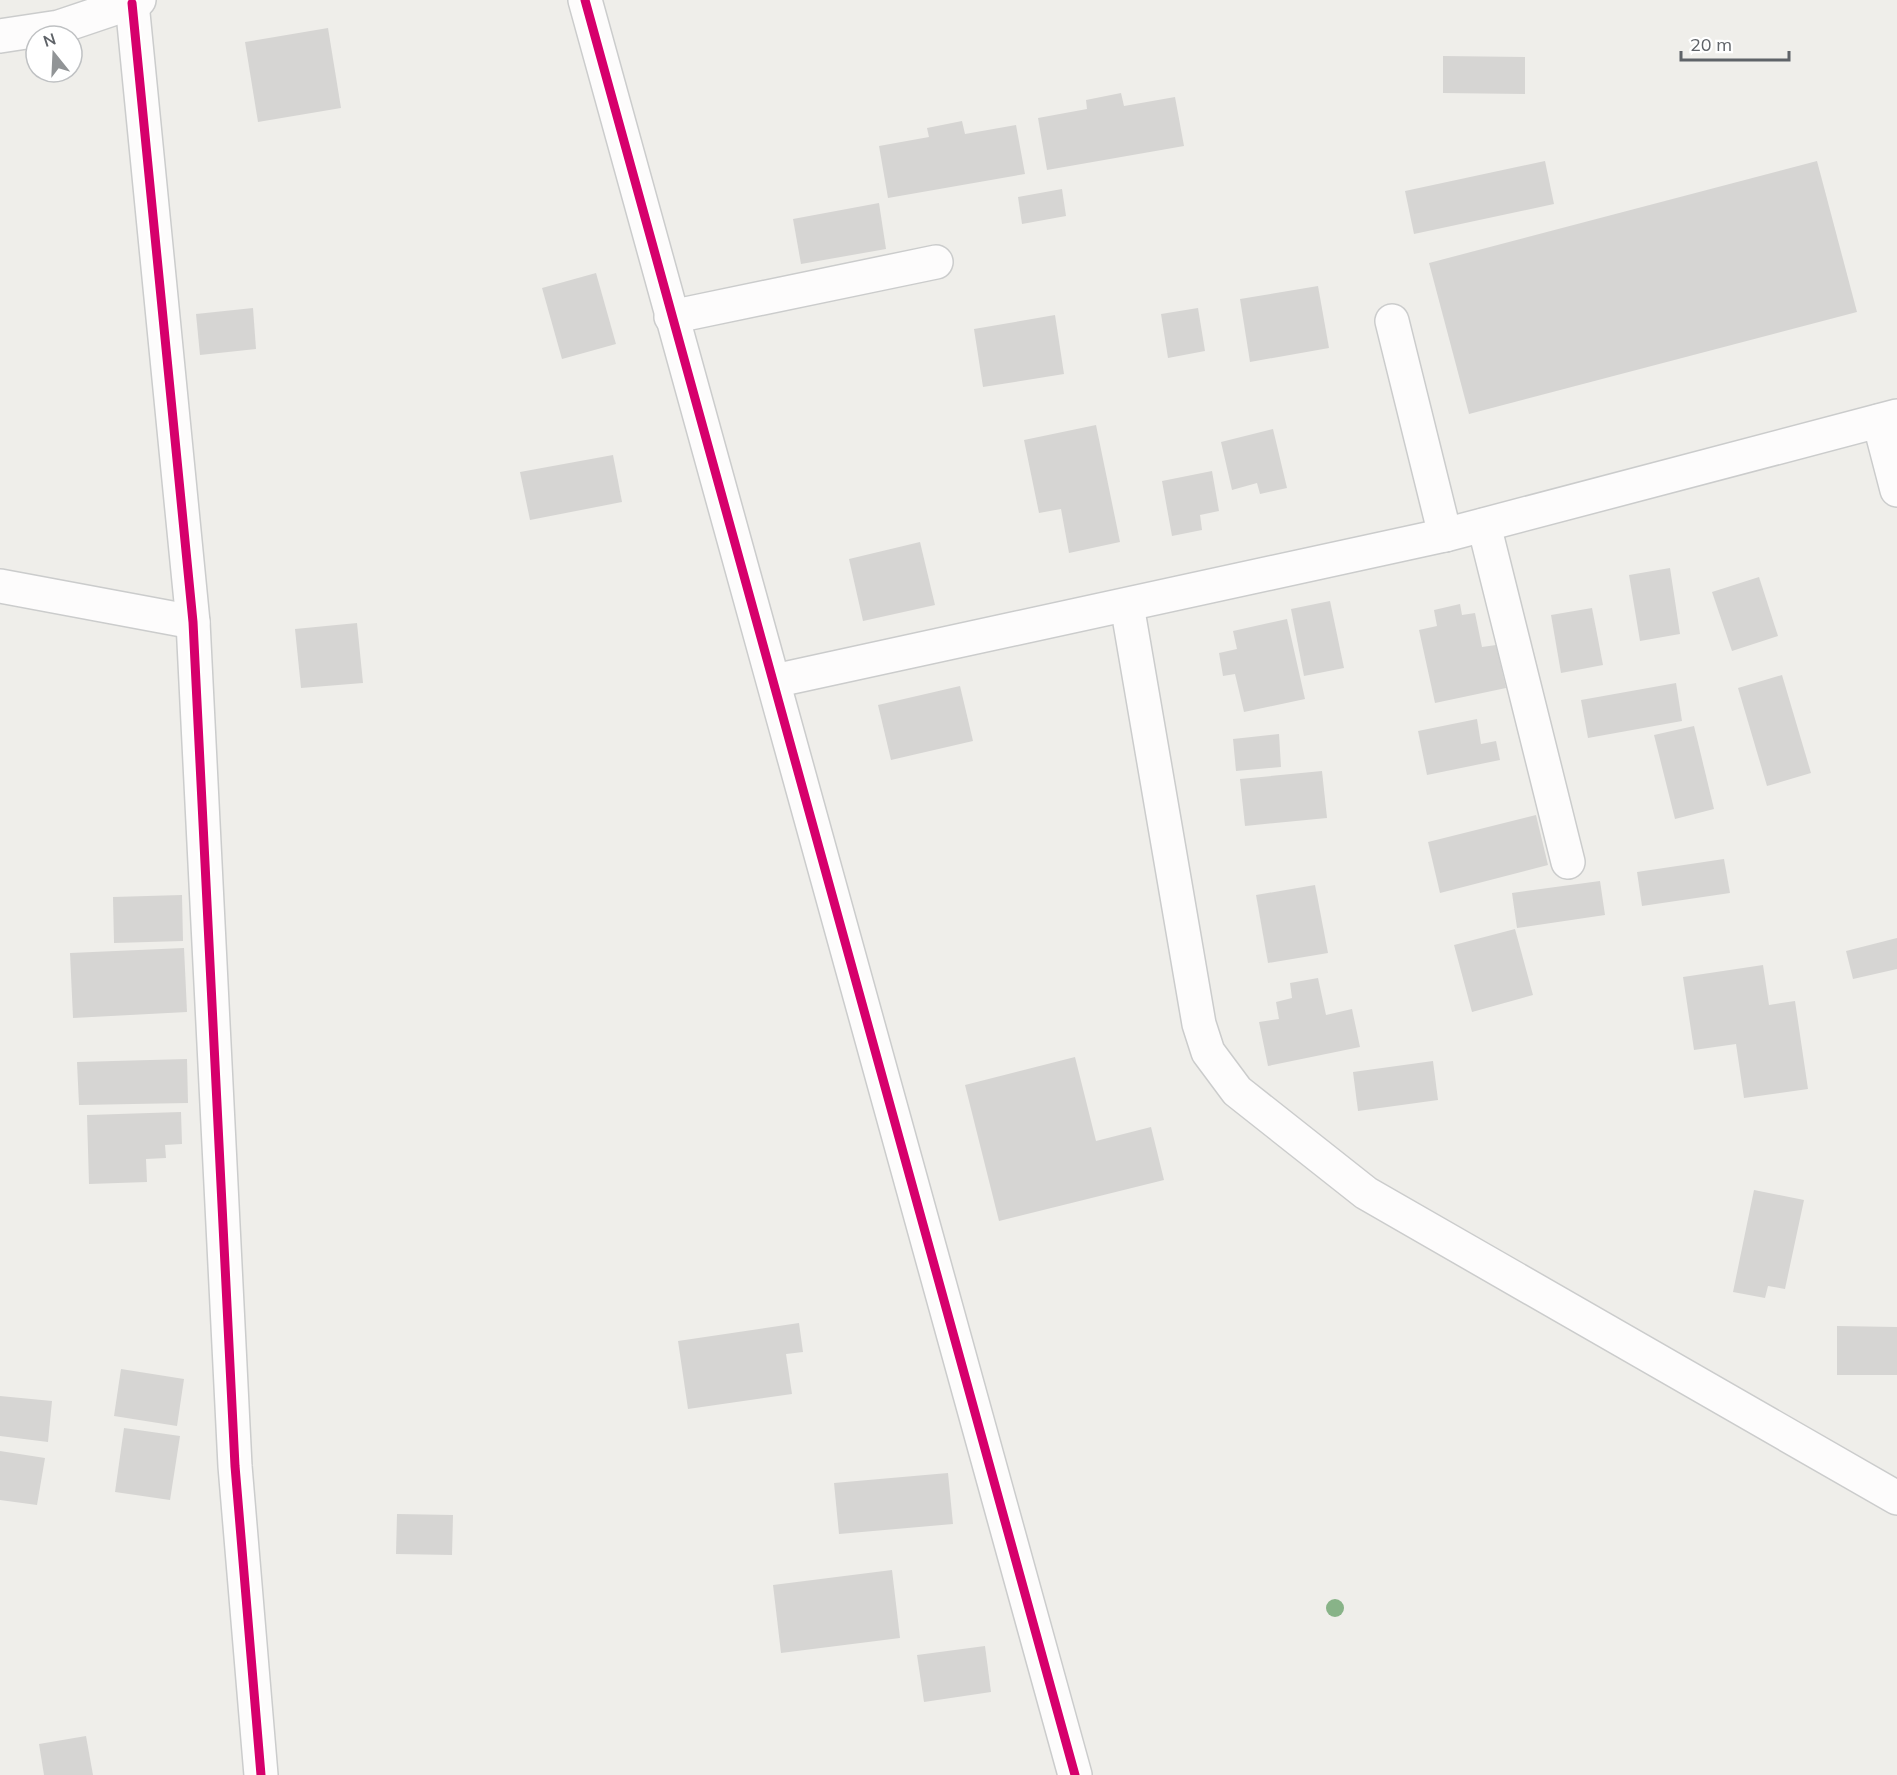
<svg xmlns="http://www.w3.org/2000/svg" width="1897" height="1775" font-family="Mulish,sans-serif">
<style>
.building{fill:#d6d5d3}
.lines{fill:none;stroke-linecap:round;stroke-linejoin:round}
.minor-casing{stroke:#cbcccc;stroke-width:36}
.minor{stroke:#fdfcfc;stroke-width:33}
.cycleway-casing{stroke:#fff;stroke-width:13}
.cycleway{stroke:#d6006c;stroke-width:9}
.tree{fill:#88b388}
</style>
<rect width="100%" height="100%" fill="#efeeea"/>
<!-- building -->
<g class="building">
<path d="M 328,28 L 341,108 L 258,122 L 245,42 Z"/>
<path d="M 1443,56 L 1525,57 L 1525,94 L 1443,93 Z"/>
<path d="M 1121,93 L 1124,106 L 1175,97 L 1184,146 L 1047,170 L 1038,118 L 1087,109 L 1086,100 Z"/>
<path d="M 962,121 L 965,134 L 1016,125 L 1025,174 L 888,198 L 879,146 L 929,137 L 927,128 Z"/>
<path d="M 1545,161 L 1554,204 L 1414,234 L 1405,191 Z"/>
<path d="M 1817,161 L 1857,312 L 1469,414 L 1429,263 Z"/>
<path d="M 1062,189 L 1066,216 L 1022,224 L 1018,197 Z"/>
<path d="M 879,203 L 886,249 L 801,264 L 793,219 Z"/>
<path d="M 596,273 L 616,344 L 562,359 L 542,288 Z"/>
<path d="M 1318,286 L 1329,348 L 1250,362 L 1240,299 Z"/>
<path d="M 253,308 L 256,349 L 200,355 L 196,314 Z"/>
<path d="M 1198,308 L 1205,351 L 1168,358 L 1161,314 Z"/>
<path d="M 1055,315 L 1064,374 L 983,387 L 974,329 Z"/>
<path d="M 1096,425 L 1120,542 L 1069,553 L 1061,509 L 1039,513 L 1024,440 Z"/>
<path d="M 1273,429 L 1287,488 L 1260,494 L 1257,483 L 1232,490 L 1221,442 Z"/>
<path d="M 613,455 L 622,502 L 530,520 L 520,472 Z"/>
<path d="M 1212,471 L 1219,511 L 1200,515 L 1202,530 L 1172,536 L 1162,481 Z"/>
<path d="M 920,542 L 935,605 L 863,621 L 849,559 Z"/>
<path d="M 1670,568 L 1680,634 L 1640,641 L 1629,575 Z"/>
<path d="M 1759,577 L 1778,636 L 1732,651 L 1712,592 Z"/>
<path d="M 1330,601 L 1344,668 L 1304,676 L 1291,609 Z"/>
<path d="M 1460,604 L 1462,615 L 1475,613 L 1482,647 L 1496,645 L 1506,688 L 1435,703 L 1419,630 L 1437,626 L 1434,610 Z"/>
<path d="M 1592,608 L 1603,665 L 1561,673 L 1551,615 Z"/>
<path d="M 1287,619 L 1305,699 L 1244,712 L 1235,674 L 1223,676 L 1219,653 L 1237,649 L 1233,631 Z"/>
<path d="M 357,623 L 363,683 L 301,688 L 295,629 Z"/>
<path d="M 1782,675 L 1811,773 L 1767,786 L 1738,688 Z"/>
<path d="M 1676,683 L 1682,721 L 1588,738 L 1581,700 Z"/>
<path d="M 960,686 L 973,741 L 891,760 L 878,705 Z"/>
<path d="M 1477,719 L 1481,744 L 1496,741 L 1500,760 L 1427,775 L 1418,731 Z"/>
<path d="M 1694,726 L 1714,809 L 1675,819 L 1654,735 Z"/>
<path d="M 1279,734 L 1281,767 L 1236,771 L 1233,739 Z"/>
<path d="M 1322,771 L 1327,818 L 1245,826 L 1240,779 Z"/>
<path d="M 1536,815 L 1548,865 L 1440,893 L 1428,842 Z"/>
<path d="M 1724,859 L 1730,893 L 1642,906 L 1637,872 Z"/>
<path d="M 1600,881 L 1605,915 L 1517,928 L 1512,893 Z"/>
<path d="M 1315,885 L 1328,953 L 1268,963 L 1256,895 Z"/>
<path d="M 182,895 L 183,941 L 114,943 L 113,897 Z"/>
<path d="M 1515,929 L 1533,995 L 1472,1012 L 1454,945 Z"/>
<path d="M 1897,938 L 1897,969 L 1853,979 L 1846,951 Z"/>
<path d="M 184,948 L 187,1012 L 73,1018 L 70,953 Z"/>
<path d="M 1763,965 L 1769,1005 L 1795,1001 L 1808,1089 L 1744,1098 L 1736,1044 L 1694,1050 L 1683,977 Z"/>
<path d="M 1318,978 L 1326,1015 L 1352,1009 L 1360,1047 L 1268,1066 L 1259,1022 L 1279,1019 L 1276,1002 L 1292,998 L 1290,983 Z"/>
<path d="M 1075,1057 L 1096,1141 L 1151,1127 L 1164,1180 L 999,1221 L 965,1085 Z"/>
<path d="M 187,1059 L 188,1103 L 79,1105 L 77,1062 Z"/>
<path d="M 1433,1061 L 1438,1100 L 1358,1111 L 1353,1072 Z"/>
<path d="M 181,1112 L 182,1144 L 165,1145 L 166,1158 L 146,1159 L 147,1182 L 89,1184 L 87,1115 Z"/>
<path d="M 1754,1190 L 1804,1200 L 1785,1289 L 1768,1286 L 1765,1298 L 1733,1292 Z"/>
<path d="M 799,1323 L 803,1352 L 786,1354 L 792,1394 L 688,1409 L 678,1341 Z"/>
<path d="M 1837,1326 L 1897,1327 L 1897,1375 L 1837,1375 Z"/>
<path d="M 121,1369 L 184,1379 L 177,1426 L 114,1416 Z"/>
<path d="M 0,1396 L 52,1401 L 48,1442 L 0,1436 Z"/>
<path d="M 124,1428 L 180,1436 L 170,1500 L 115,1492 Z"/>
<path d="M 0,1451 L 45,1458 L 37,1505 L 0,1500 Z"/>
<path d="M 948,1473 L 953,1524 L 839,1534 L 834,1483 Z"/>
<path d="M 397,1514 L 453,1515 L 452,1555 L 396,1554 Z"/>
<path d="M 892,1570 L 900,1638 L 781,1653 L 773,1585 Z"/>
<path d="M 985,1646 L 991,1692 L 924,1702 L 917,1655 Z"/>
<path d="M 86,1736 L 93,1775 L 44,1775 L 39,1744 Z"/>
</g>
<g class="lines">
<defs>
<g id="minor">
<path d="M 585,0 L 1075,1775"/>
<path d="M 132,3 L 193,622 L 235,1466 L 261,1775"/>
<path d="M 0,36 L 59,27 L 139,0"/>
<path d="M 671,317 L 936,262"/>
<path d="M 1392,321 L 1445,535"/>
<path d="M 1879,421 L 1897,490"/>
<path d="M 1484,525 L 1568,862"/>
<path d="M 0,586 L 193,622"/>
<path d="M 1127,605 L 1199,1024 L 1208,1052 L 1237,1091 L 1366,1193 L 1897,1498"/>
<path d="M 774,681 L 1445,535 L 1897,416"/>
</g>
</defs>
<!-- minor casing -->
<use href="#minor" class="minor-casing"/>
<!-- minor -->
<use href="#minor" class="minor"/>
<defs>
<g id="cycleway">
<path d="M 585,0 L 1075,1775"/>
<path d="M 132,3 L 193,622 L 235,1466 L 261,1775"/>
</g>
</defs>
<!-- cycleway casing -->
<use href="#cycleway" class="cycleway-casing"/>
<!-- cycleway -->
<use href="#cycleway" class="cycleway"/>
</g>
<!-- trees -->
<circle class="tree" cx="1335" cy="1608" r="9"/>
<!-- north arrow -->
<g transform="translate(54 54) rotate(342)"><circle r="28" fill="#ffffff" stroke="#bfc1c3" stroke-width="1.5"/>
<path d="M0-4.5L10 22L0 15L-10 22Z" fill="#919496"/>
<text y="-9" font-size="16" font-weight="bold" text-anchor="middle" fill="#5f6368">N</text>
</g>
<!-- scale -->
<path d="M1681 51v9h108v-9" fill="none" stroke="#5f6368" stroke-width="3"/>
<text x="1690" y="51" font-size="18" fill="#5f6368" stroke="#ffffff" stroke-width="4.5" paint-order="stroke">20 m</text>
</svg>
